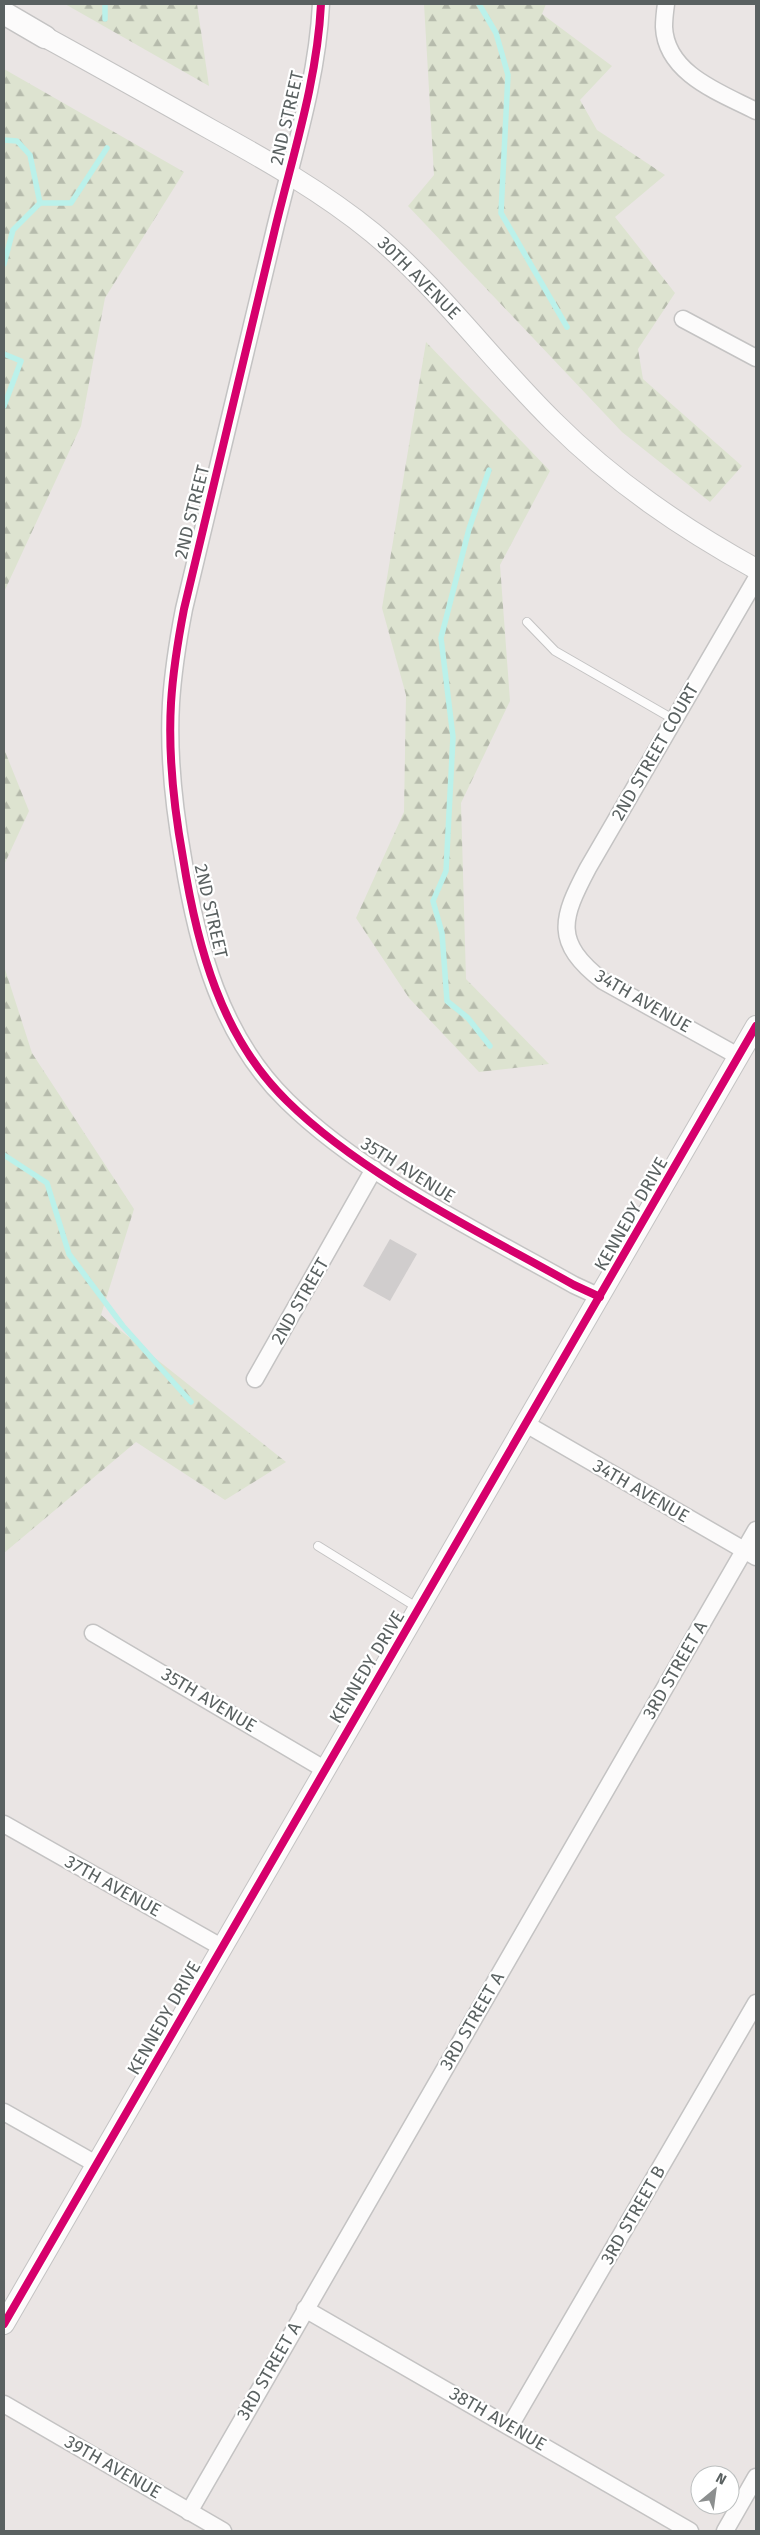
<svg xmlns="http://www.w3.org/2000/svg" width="760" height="2535" font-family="'Fira Sans',sans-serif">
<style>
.forest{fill:url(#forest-firs)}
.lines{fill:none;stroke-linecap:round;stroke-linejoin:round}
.stream{stroke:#bbf1ea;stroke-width:5.5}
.building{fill:#d0cdcd}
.service-casing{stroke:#c4c3c3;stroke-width:10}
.minor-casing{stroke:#c4c3c3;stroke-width:19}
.tertiary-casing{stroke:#c4c3c3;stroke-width:22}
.secondary-casing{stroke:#c4c3c3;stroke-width:25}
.service{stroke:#fcfbfb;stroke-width:8}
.minor{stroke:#fcfbfb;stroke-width:16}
.tertiary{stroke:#fcfbfb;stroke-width:20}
.secondary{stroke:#fcfbfb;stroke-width:22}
.cycleway-casing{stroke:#fff;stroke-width:11}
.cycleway{stroke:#d6006c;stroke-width:8}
.labels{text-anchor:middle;stroke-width:4.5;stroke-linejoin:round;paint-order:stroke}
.street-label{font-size:18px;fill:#5a6161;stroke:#fff}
</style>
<defs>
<pattern id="forest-firs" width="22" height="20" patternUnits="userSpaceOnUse" patternTransform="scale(1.25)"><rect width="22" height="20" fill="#dde3d0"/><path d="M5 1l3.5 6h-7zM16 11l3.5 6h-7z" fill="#b6bbac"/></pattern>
</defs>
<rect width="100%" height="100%" fill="#eae5e4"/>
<!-- forest -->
<g class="forest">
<path d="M 65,4 L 197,4 L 209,86 Z"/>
<path d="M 424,4 L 546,4 L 542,14 L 612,66 L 580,100 L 597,130 L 665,175 L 615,217 L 675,293 L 638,349 L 643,379 L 742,466 L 710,502 L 622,432 L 408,206 L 434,175 Z"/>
<path d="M 4,69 L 184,172 L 105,298 L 81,426 L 4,592 Z"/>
<path d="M 426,342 L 550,471 L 500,565 L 510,701 L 461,803 L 466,979 L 549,1064 L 479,1072 L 409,998 L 356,918 L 404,812 L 406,695 L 382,608 Z"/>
<path d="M 4,749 L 29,811 L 4,865 Z"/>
<path d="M 4,966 L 32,1053 L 134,1209 L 101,1315 L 286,1462 L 225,1500 L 136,1442 L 4,1553 Z"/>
</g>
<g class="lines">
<!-- stream -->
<g class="stream">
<path d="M 479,4 L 496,33 L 508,75 L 501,213 L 567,327"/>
<path d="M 105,19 L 105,4"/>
<path d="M 4,140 L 17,141 L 30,155 L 40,203"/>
<path d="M 4,264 L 13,230 L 40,203 L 71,203 L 107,148"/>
<path d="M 4,354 L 21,361 L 4,406"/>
<path d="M 489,470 L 469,529 L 441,638 L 453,737 L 446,871 L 433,901 L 442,933 L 447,1001 L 468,1018 L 490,1046"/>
<path d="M 4,1155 L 47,1183 L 69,1254 L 123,1326 L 191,1402"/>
</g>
</g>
<!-- building -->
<path class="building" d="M 390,1239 L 417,1254 L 390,1301 L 363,1286 Z"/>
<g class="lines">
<defs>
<g id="service">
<path d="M 527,622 L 555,651 L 673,719"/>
<path d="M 318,1546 L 418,1608"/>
</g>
<g id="minor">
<path d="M 321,4 C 317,83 292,157 274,233 C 244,358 214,484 184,609 C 178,640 173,671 171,703 C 168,754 174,808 183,858 C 197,946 221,1037 287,1101 C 363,1176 480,1232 574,1285 L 600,1297"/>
<path d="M 666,4 C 665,11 664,19 664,27 C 666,74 721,93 756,111"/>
<path d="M 683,319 L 756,358"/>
<path d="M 738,1056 L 603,981 C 553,942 561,919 588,868 L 756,579"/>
<path d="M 255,1379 L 374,1169"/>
<path d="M 526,1424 L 756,1557"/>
<path d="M 93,1633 L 324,1769"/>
<path d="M 4,1824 L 223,1948"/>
<path d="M 4,2112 L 96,2164"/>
<path d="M 305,2309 L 690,2531"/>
<path d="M 4,2404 L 223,2531"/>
<path d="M 510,2426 L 756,2003"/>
<path d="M 189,2512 L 756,1530"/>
<path d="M 725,2531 L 756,2477"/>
</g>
<g id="tertiary">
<path d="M 45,37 C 100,67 155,98 210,129 C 266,160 323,192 373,233 C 440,289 491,360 553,421 C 614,482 682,528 756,569"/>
<path d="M 4,2324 L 756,1026"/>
</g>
<path id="secondary" d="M 4,13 L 45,37"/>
</defs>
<!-- service casing -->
<use href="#service" class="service-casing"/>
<!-- minor casing -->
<use href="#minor" class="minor-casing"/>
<!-- tertiary casing -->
<use href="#tertiary" class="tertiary-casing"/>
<!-- secondary casing -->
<use href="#secondary" class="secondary-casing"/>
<!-- service -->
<use href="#service" class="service"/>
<!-- minor -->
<use href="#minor" class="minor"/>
<!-- tertiary -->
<use href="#tertiary" class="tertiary"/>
<!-- secondary -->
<use href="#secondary" class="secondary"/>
<defs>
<g id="cycleway">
<path d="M 321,4 C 317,83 292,157 274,233 C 244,358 214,484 184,609 C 178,640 173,671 171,703 C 168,754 174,808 183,858 C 197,946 221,1037 287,1101 C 363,1176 480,1232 574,1285 L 600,1297"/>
<path d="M 4,2324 L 756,1026"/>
</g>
</defs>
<!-- cycleway casing -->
<use href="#cycleway" class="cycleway-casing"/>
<!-- cycleway -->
<use href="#cycleway" class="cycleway"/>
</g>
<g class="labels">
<!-- street labels -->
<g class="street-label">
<text transform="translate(287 118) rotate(-77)" y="6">2ND STREET</text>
<text transform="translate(419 278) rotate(45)" y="6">30TH AVENUE</text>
<text transform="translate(192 512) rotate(-76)" y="6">2ND STREET</text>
<text transform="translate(655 752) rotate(-60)" y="6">2ND STREET COURT</text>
<text transform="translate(211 911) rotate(77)" y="6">2ND STREET</text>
<text transform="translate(643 1001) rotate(30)" y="6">34TH AVENUE</text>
<text transform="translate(408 1170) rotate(32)" y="6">35TH AVENUE</text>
<text transform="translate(631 1214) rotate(-60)" y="6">KENNEDY DRIVE</text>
<text transform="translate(300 1301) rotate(-60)" y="6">2ND STREET</text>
<text transform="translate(641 1491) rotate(30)" y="6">34TH AVENUE</text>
<text transform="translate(367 1667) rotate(-59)" y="6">KENNEDY DRIVE</text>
<text transform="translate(675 1670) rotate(-60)" y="6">3RD STREET A</text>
<text transform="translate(209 1700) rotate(31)" y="6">35TH AVENUE</text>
<text transform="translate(113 1886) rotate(29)" y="6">37TH AVENUE</text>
<text transform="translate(164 2018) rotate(-60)" y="6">KENNEDY DRIVE</text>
<text transform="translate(472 2021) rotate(-60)" y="6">3RD STREET A</text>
<text transform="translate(633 2215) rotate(-60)" y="6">3RD STREET B</text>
<text transform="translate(269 2371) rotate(-60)" y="6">3RD STREET A</text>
<text transform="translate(498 2419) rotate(30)" y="6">38TH AVENUE</text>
<text transform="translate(113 2467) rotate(30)" y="6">39TH AVENUE</text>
</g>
</g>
<!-- border -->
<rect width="760" height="2535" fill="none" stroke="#5a6161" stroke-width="10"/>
<!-- north arrow -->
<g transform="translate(715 2490) rotate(29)"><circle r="24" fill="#ffffff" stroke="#bdc0c0"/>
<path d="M0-4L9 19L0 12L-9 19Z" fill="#8c8f8f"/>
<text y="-8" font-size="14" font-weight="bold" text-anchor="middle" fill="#5a6161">N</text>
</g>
</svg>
